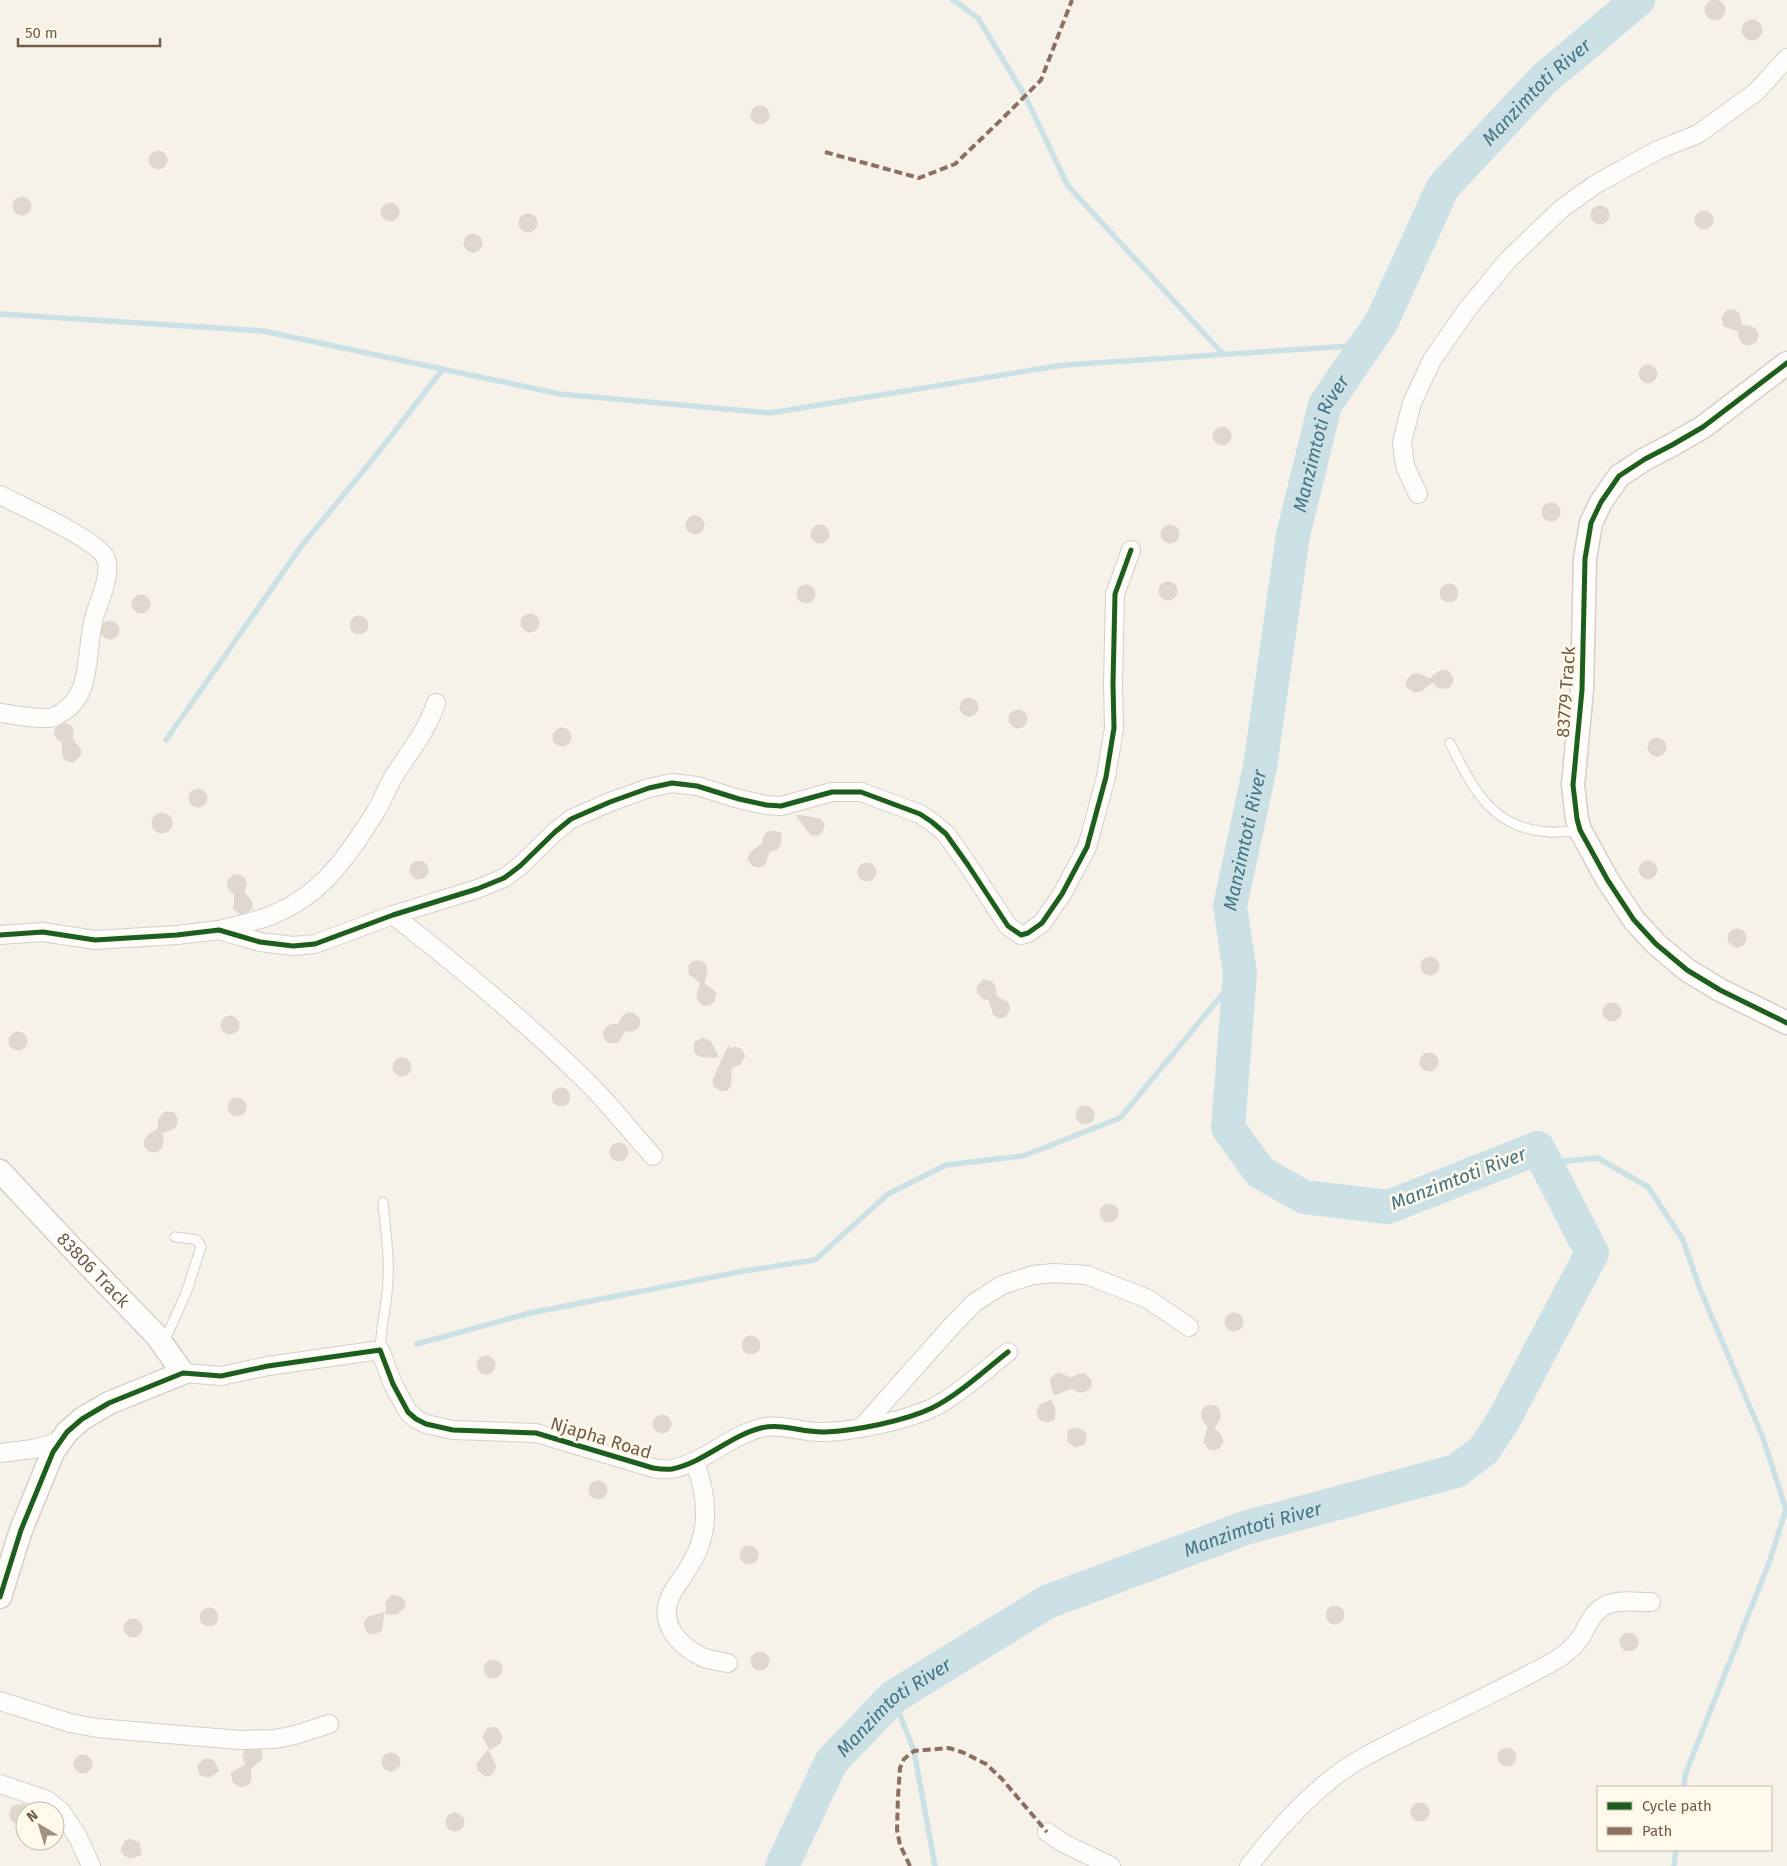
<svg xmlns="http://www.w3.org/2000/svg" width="1787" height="1866" font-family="'Fira Sans',sans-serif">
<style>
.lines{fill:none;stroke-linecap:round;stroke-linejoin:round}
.stream{stroke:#cbe1e6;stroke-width:5.5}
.river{stroke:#cbe1e6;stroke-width:34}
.building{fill:#e0d8ce;stroke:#dfd6cb}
.service-casing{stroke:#d5cfc8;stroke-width:11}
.minor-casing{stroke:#d5cfc8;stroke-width:20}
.tertiary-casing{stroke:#d5cfc8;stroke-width:25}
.service{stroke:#fefdfc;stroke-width:9}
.minor{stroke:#fefdfc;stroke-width:18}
.tertiary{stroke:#fefdfc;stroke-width:22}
.quiet{stroke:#8d6e63;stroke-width:4;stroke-dasharray:8 4;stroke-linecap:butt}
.cycleway-casing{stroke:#fef9ea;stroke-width:8}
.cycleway{stroke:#1b5e20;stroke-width:5}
.labels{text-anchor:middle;stroke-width:5;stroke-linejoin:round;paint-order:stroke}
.street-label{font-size:18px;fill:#735d4a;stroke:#fef9ea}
.water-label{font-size:19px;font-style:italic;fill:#457486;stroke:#fef9ea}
</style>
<rect width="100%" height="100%" fill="#f6f2e9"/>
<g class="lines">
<!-- stream -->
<g class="stream">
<path d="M 953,0 L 978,18 L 1025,96 L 1068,186 L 1223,354"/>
<path d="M 0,314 L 263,331 L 560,394 L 770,413 L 1064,365 L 1366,345"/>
<path d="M 166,740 L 300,548 L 381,449 L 443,369"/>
<path d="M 1546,1163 L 1598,1158 L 1648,1187 L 1683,1240 L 1700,1289 L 1763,1438 L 1786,1509 L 1770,1560 L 1685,1775 L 1684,1787"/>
<path d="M 417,1344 L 530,1313 L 744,1271 L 815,1260 L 888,1194 L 946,1165 L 1023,1156 L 1120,1118 L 1240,973"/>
<path d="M 893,1697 L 914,1751 L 935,1866"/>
<path d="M 1674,1866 L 1676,1850"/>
</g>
<!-- river -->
<path class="river" id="s1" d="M 782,1866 L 831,1762 L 893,1697 L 1047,1602 L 1245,1528 L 1456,1471 L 1484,1450 L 1503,1421 L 1592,1253 L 1538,1148 L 1388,1207 L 1304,1197 L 1260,1172 L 1228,1128 L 1240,973 L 1230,906 L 1260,767 L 1293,535 L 1325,405 L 1382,321 L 1443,187 L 1544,79 L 1638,0"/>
</g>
<!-- building -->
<g class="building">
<circle cx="1715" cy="10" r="10"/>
<circle cx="1752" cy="30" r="10"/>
<circle cx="760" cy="115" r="9"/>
<circle cx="158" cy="160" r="9"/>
<circle cx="22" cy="206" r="9"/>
<circle cx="390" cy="212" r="9"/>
<circle cx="1600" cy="215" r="9"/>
<circle cx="1704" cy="220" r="9"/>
<circle cx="528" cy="223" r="9"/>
<circle cx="473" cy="243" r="9"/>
<path d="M 1728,310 L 1734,310 L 1739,314 L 1741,325 L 1752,327 L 1756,330 L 1758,336 L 1756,342 L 1750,345 L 1744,344 L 1740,340 L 1738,331 L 1724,326 L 1722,317 Z"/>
<circle cx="1648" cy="374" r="9"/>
<circle cx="1222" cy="436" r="9"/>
<circle cx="1551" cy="512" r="9"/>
<circle cx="695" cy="525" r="9"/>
<circle cx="1170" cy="534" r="9"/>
<circle cx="820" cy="534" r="9"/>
<circle cx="1168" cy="591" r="9"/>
<circle cx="1449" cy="593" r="9"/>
<circle cx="806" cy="594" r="9"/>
<circle cx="141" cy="604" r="9"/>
<circle cx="530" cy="623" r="9"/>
<circle cx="359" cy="625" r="9"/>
<circle cx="110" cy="630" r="9"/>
<path d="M 1443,670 L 1449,672 L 1453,677 L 1452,683 L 1448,688 L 1439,688 L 1432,682 L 1421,691 L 1414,692 L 1407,687 L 1406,681 L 1413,674 L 1419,674 L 1430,679 L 1438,672 Z"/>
<circle cx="969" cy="707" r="9"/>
<circle cx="1018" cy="719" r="9"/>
<path d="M 65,723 L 72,727 L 73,733 L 72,739 L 81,750 L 80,756 L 73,762 L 67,761 L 63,756 L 62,742 L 57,739 L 54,733 L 56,728 Z"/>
<circle cx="562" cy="737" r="9"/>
<circle cx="1657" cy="747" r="9"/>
<circle cx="198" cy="798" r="9"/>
<circle cx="162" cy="823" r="10"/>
<path d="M 796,815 L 820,819 L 824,824 L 823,830 L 819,835 L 811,835 Z"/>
<path d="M 772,831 L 781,833 L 781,844 L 777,849 L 769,852 L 765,864 L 760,867 L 753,866 L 748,859 L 750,853 L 763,843 L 763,839 L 766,833 Z"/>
<circle cx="1648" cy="870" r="9"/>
<circle cx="419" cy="870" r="9"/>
<circle cx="867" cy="872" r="9"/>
<path d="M 234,875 L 240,875 L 245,879 L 246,884 L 244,892 L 252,902 L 252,908 L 249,911 L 241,914 L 234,909 L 235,894 L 230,891 L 227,885 L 229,879 Z"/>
<circle cx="1737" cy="938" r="9"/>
<circle cx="1430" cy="966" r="9"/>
<path d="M 694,961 L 700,961 L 705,964 L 707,970 L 704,984 L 712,989 L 716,993 L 714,1002 L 708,1005 L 702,1005 L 698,1000 L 697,994 L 701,983 L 689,974 L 689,965 Z"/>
<path d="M 983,980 L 992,982 L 995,987 L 996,996 L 1008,1003 L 1010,1009 L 1005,1017 L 999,1018 L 994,1015 L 989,1000 L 982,998 L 978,993 L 977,987 Z"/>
<circle cx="1612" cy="1012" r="9"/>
<path d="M 627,1013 L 633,1013 L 638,1017 L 640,1022 L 638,1028 L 632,1031 L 625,1031 L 618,1042 L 612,1043 L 606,1041 L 603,1035 L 605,1029 L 610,1025 L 619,1024 L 622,1017 Z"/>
<circle cx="230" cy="1025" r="9"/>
<circle cx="18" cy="1041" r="9"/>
<path d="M 703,1038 L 711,1042 L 718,1057 L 702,1057 L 696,1054 L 694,1049 L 695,1042 Z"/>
<path d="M 729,1045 L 729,1049 L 735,1047 L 741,1049 L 745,1056 L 740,1064 L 731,1068 L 731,1085 L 727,1090 L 721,1091 L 714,1086 L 713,1080 Z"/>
<circle cx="1429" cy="1062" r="9"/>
<circle cx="402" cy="1067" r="9"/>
<circle cx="561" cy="1097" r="9"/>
<circle cx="237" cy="1107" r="9"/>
<circle cx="1085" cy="1115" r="9"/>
<path d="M 165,1112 L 174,1113 L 177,1118 L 177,1124 L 173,1129 L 162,1133 L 163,1143 L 161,1149 L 156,1152 L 149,1151 L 145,1147 L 144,1141 L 148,1135 L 158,1129 L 159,1119 Z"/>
<circle cx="619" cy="1152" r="9"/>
<circle cx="1109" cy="1213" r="9"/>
<circle cx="1234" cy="1322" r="9"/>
<circle cx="751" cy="1345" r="9"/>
<circle cx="486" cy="1365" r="9"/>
<path d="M 1059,1373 L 1071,1378 L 1079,1374 L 1085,1374 L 1091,1380 L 1091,1387 L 1084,1392 L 1078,1392 L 1072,1388 L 1054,1395 L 1050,1380 L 1054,1375 Z"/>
<path d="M 1051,1400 L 1055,1410 L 1054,1420 L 1045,1422 L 1039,1419 L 1037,1411 L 1040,1405 Z"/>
<path d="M 1211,1405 L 1217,1407 L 1220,1412 L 1220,1418 L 1214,1428 L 1221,1435 L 1223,1441 L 1220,1447 L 1215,1450 L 1209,1449 L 1204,1442 L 1208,1428 L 1202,1418 L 1202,1412 L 1205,1407 Z"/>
<circle cx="662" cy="1424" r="9"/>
<path d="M 1077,1428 L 1085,1432 L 1086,1438 L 1084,1444 L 1076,1447 L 1068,1442 L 1068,1430 Z"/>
<circle cx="598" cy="1490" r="9"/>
<circle cx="749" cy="1555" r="9"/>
<path d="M 392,1595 L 401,1597 L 405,1602 L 404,1608 L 397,1614 L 386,1614 L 386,1602 Z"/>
<circle cx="1335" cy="1615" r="9"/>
<circle cx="209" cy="1617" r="9"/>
<path d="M 384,1613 L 381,1631 L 373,1634 L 367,1632 L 364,1623 L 368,1617 Z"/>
<circle cx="133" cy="1628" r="9"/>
<circle cx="1629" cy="1642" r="9"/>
<circle cx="760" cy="1661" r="9"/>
<circle cx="493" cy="1669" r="9"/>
<path d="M 493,1727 L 498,1729 L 502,1737 L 500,1743 L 490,1750 L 483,1737 L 487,1729 Z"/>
<circle cx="1507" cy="1757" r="9"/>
<path d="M 245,1750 L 261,1750 L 262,1756 L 260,1761 L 250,1769 L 251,1778 L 249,1784 L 241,1787 L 233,1782 L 231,1773 L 246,1765 L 243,1756 Z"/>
<path d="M 488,1750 L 496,1767 L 491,1775 L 485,1776 L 478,1770 L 477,1764 Z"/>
<circle cx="391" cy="1762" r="9"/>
<circle cx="83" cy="1764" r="9"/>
<path d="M 204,1759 L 213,1760 L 219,1771 L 209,1777 L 200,1775 L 198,1766 Z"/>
<circle cx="1420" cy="1812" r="9"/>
<path d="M 25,1804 L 25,1827 L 12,1821 L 9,1815 L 13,1806 Z"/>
<circle cx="455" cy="1822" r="9"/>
<path d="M 131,1839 L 139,1843 L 141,1855 L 130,1858 L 124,1855 L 121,1850 L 125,1841 Z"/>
</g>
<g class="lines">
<defs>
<g id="service">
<path d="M 1450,743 C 1473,789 1492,829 1549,832 C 1559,833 1570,831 1580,830"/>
<path d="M 164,1342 L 186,1293 L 201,1247 L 198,1241 L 193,1239 L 175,1237"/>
<path d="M 380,1350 C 381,1326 387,1304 388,1280 C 390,1254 385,1228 383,1202"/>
</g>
<g id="minor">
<path d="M 1418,494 L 1405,466 L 1402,442 L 1412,403 L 1432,360 L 1466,311 L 1507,261 L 1561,209 L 1596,184 L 1658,150 L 1698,134 L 1756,92 L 1787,58"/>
<path d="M 0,495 C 21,506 99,540 106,559 C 112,575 98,603 94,618 C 85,649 94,697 59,714 C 56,716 53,718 49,718 C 33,719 16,715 0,713"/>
<path d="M 393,915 C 459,967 524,1020 584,1079 C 609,1103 630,1131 653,1156"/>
<path d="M 219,930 C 234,926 249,923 264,918 C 319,899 345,860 375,813 C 382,801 387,788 394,776 C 409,752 427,731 436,703"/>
<path d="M 0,935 L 43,932 L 95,940 L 177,935 L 219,930 L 260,942 L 293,946 L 315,944 L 393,915 L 477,889 L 504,878 L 520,866 L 555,832 L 571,819 L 610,802 L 649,788 L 672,783 L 697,786 L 739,799 L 766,805 L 781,806 L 832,792 L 861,792 L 920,814 L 932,822 L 946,834 L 968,865 L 1008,926 L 1021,935 L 1028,933 L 1042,923 L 1062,894 L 1087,847 L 1106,777 L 1114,728 L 1113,684 L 1115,594 L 1131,550"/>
<path d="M 183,1373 L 221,1376 L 268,1366 L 380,1350 L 393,1384 L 408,1412 L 416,1419 L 426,1424 L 453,1430 L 536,1433 L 653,1468 C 659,1469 666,1470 672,1469 C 705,1462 729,1436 761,1428 C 782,1423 803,1433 825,1432 C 854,1431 905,1421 932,1408 C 957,1396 985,1370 1008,1352"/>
<path d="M 862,1427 L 949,1329 L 974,1303 L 1002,1285 L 1033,1275 L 1054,1273 L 1087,1275 L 1148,1299 L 1189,1327"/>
<path d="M 0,1453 L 33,1449 L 61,1441"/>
<path d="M 695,1462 C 705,1489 710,1518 699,1547 C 693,1564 681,1578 672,1593 C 657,1621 676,1644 702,1657 C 709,1660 719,1661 728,1663"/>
<path d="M 0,1701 L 70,1723 L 97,1728 L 240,1740 L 275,1739 L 295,1735 L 329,1724"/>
<path d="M 0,1784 L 47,1800 L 61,1811 L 78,1837 L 91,1866"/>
<path d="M 1047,1832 L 1063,1843 L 1111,1866"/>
<path d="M 1249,1866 C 1274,1833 1302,1802 1335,1776 C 1357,1759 1383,1747 1407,1735 C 1457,1710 1508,1687 1556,1660 C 1566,1654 1574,1647 1581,1637 C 1588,1625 1592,1612 1606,1605 C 1619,1599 1637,1602 1651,1602"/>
</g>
<g id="tertiary">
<path d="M 1787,363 L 1703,427 L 1672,445 L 1645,459 L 1619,476 L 1601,502 L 1591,523 L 1585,559 L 1582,690 L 1573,785 L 1577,819 L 1580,830 L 1607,879 L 1634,920 L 1656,944 L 1687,970 L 1720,990 L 1787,1023"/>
<path id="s2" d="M 0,1171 L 70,1246 L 156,1335 L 183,1373 L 109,1403 L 82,1419 L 67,1432 L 53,1452 L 21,1530 L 0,1597"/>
</g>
</defs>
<!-- service casing -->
<use href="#service" class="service-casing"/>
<!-- minor casing -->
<use href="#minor" class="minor-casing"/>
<!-- tertiary casing -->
<use href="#tertiary" class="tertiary-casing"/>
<!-- service -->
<use href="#service" class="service"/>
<!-- minor -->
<use href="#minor" class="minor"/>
<!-- tertiary -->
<use href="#tertiary" class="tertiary"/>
<!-- quiet -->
<g class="quiet">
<path d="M 825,152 L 919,178 L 955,164 L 1003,118 L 1041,80 L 1072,0"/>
<path d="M 910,1866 L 900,1845 L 897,1830 L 898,1797 L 900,1768 L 904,1759 L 914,1751 L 949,1748 L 962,1752 L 986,1764 L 1002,1779 L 1047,1832"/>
</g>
<defs>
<g id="cycleway">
<path d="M 1787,363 L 1703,427 L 1672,445 L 1645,459 L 1619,476 L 1601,502 L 1591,523 L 1585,559 L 1582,690 L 1573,785 L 1577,819 L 1580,830 L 1607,879 L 1634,920 L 1656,944 L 1687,970 L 1720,990 L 1787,1023"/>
<path d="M 0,935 L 43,932 L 95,940 L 177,935 L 219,930 L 260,942 L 293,946 L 315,944 L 393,915 L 477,889 L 504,878 L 520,866 L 555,832 L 571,819 L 610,802 L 649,788 L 672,783 L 697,786 L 739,799 L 766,805 L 781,806 L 832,792 L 861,792 L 920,814 L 932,822 L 946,834 L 968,865 L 1008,926 L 1021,935 L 1028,933 L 1042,923 L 1062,894 L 1087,847 L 1106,777 L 1114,728 L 1113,684 L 1115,594 L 1131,550"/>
<path d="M 0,1597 L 21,1530 L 53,1452 L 67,1432 L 82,1419 L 109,1403 L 183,1373 L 221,1376 L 268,1366 L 380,1350 L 393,1384 L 408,1412 L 416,1419 L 426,1424 L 453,1430 L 536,1433 L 653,1468 C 659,1469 666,1470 672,1469 C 705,1462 729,1436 761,1428 C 782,1423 803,1433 825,1432 C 854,1431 905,1421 932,1408 C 957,1396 985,1370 1008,1352"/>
</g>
</defs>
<!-- cycleway casing -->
<use href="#cycleway" class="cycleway-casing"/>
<!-- cycleway -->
<use href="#cycleway" class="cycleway"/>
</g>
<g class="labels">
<!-- street labels -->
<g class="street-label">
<text transform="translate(1566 692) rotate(-86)" y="6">83779 Track</text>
<text dy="6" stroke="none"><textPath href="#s2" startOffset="136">83806 Track</textPath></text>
<text transform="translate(601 1438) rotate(17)" y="6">Njapha Road</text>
</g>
<!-- water labels -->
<g class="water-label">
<text dy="7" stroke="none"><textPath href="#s1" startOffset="2660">Manzimtoti River</textPath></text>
<text dy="7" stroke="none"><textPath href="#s1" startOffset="2240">Manzimtoti River</textPath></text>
<text dy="7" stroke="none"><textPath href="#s1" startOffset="1835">Manzimtoti River</textPath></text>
<text transform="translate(1458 1178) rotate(-21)" y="7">Manzimtoti River</text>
<text dy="7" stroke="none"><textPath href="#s1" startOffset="604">Manzimtoti River</textPath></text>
<text dy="7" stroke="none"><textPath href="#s1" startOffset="199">Manzimtoti River</textPath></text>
</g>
</g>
<!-- legend -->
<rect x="1597" y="1786" width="175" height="65" fill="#fef9ea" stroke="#c6bbaa"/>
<rect x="1607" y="1802" width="25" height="8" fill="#1b5e20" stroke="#c6bbaa"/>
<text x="1642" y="1811" font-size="15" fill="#735d4a">Cycle path</text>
<rect x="1607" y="1827" width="25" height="8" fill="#8d6e63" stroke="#c6bbaa"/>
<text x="1642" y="1836" font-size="15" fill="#735d4a">Path</text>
<!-- north arrow -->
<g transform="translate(40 1826) rotate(322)"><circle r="24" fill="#fef9ea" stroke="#c6bbaa"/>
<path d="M0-4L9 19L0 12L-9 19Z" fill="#a19182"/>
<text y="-8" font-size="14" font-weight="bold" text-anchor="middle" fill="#735d4a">N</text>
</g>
<!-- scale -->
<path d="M18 38v8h142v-8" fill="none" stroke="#735d4a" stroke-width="2.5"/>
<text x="25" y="38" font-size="15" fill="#735d4a" stroke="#fef9ea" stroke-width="4" paint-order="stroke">50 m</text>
</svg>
